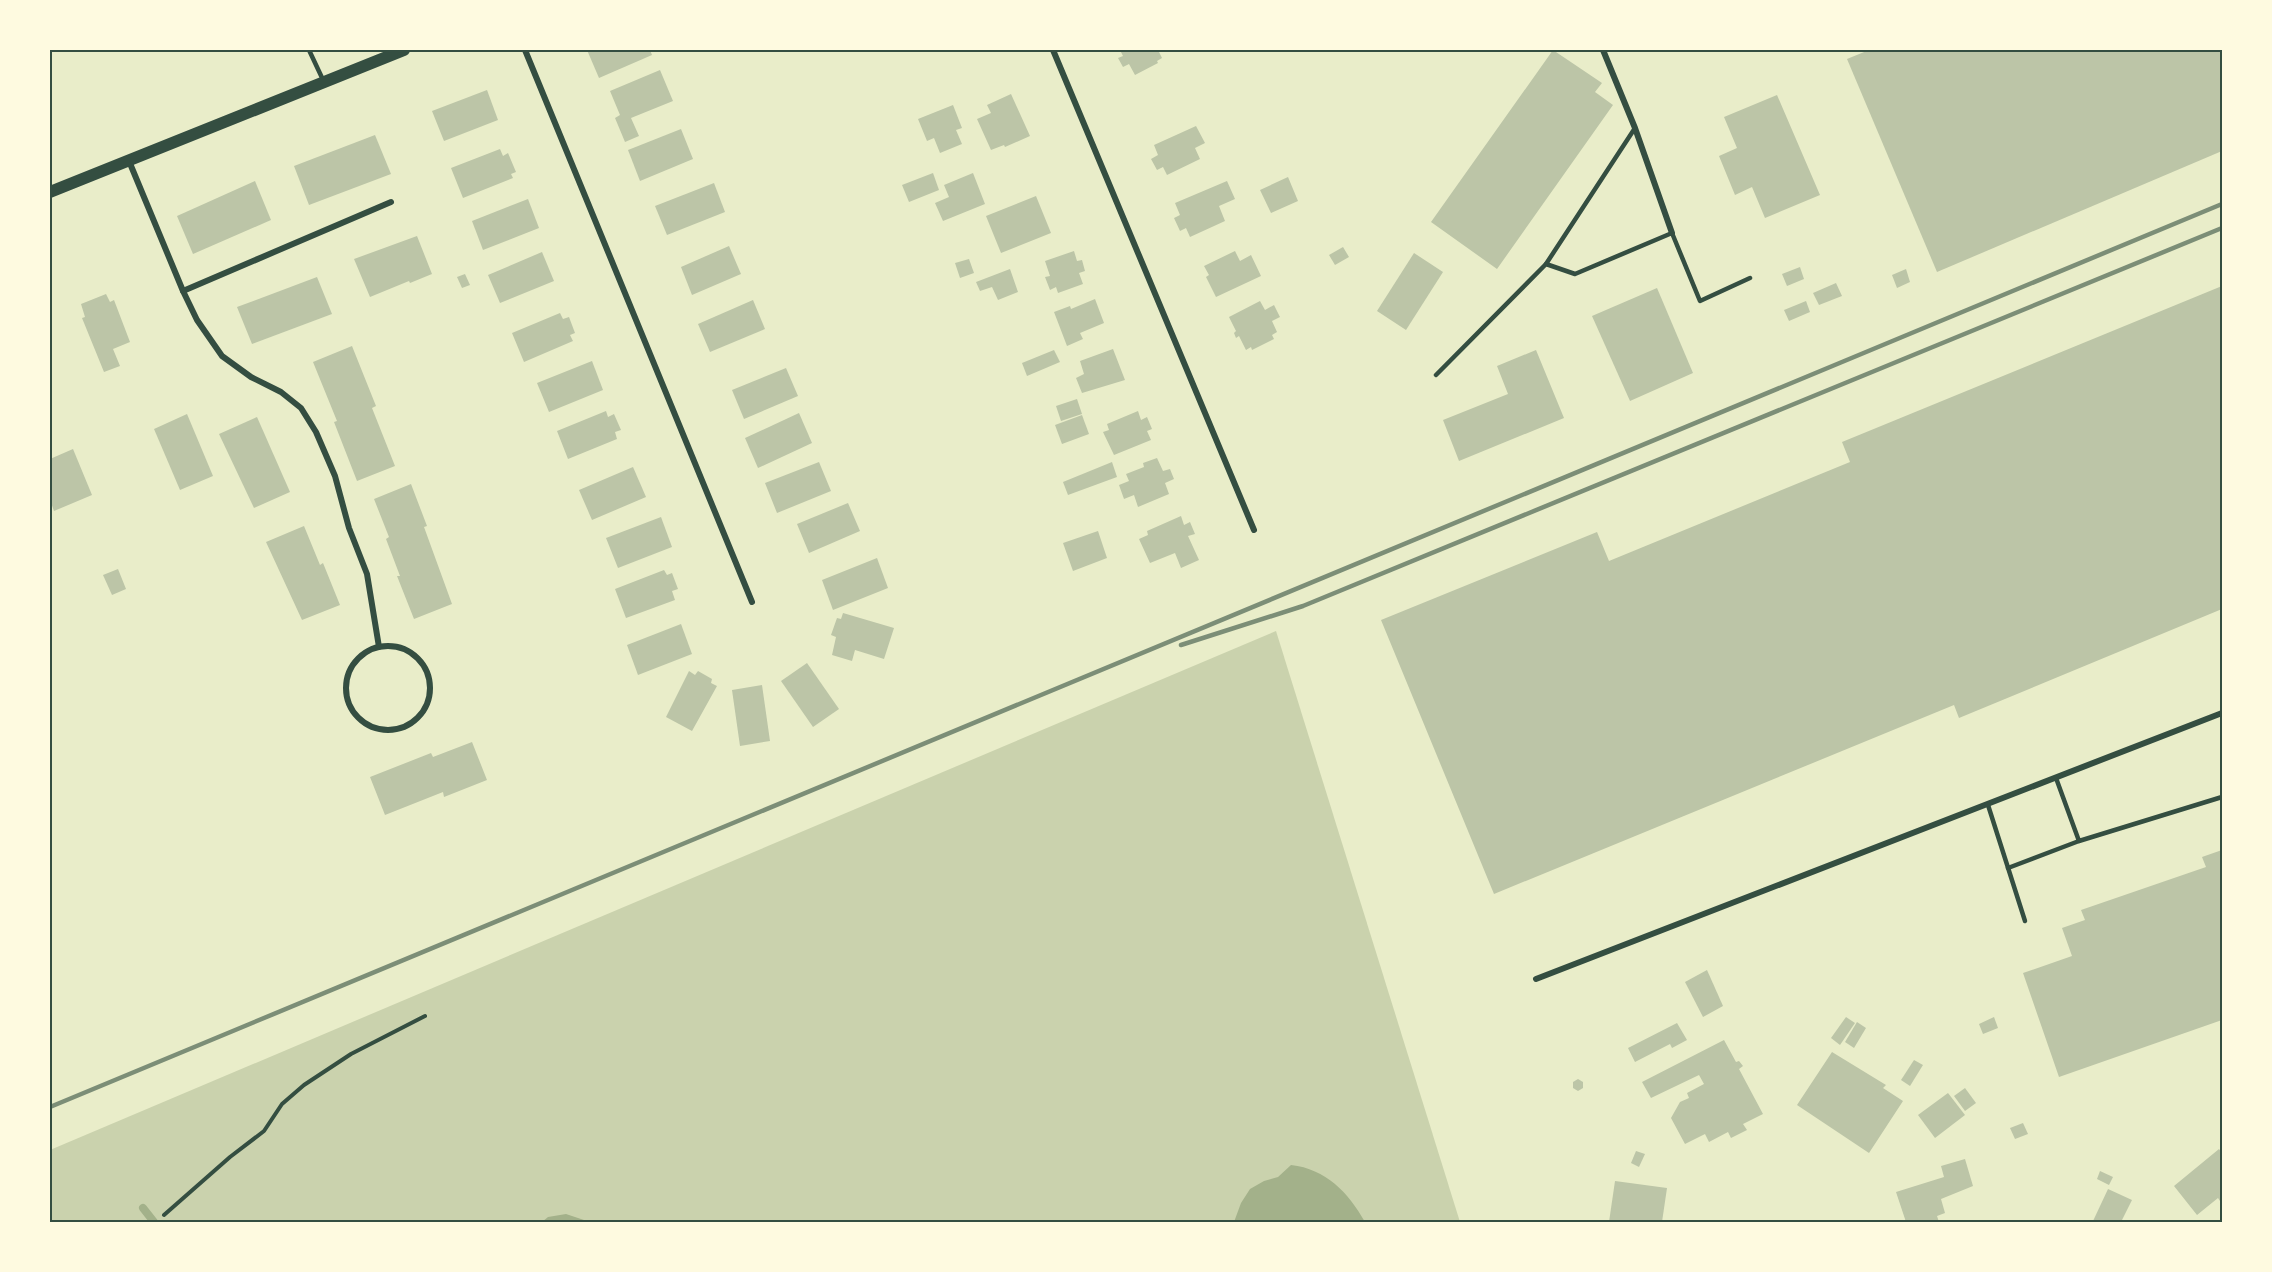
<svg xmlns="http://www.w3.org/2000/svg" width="2272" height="1272" font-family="'Noto Serif',serif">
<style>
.green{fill:#cad2ad}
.water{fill:#a3b18a}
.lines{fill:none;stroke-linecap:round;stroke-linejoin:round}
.stream{stroke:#a3b18a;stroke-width:8}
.building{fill:#bcc5a7}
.path{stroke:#344e41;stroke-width:4}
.service{stroke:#344e41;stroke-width:4.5}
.minor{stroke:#344e41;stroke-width:6}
.secondary{stroke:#344e41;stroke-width:12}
.rail{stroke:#7c8e77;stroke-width:4.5}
.neatline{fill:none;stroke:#344e41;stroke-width:2}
</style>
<rect width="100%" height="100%" fill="#e9edc9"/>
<!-- green -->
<path class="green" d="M 1276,631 L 1460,1222 L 50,1222 L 50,1150 Z"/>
<!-- water -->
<g class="water">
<path d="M 1291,1165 C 1326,1169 1348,1192 1365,1222 L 1234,1222 L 1241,1203 L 1250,1189 L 1264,1181 L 1278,1177 Z"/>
<path d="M 566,1214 L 590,1222 L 542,1222 L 548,1217 Z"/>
</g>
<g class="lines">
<!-- stream -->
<path class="stream" d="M 143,1208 L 154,1222"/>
</g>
<!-- building -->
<g class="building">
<path d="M 587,50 L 650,50 L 652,55 L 599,78 Z"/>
<path d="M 1120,50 L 1158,50 L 1162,58 L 1157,61 L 1158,63 L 1135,75 L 1129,64 L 1123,67 L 1118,58 L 1123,56 Z"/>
<path d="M 1553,50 L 1602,83 L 1595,92 L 1613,105 L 1497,269 L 1431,222 Z"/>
<path d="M 1869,50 L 2222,50 L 2222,151 L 1937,272 L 1847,59 Z"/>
<path d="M 660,70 L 673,101 L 631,118 L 639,136 L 625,142 L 615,118 L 620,115 L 610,91 Z"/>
<path d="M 487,90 L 498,120 L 444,141 L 432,111 Z"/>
<path d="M 1011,94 L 1030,136 L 1005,147 L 1004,145 L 991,150 L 977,119 L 991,113 L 987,105 Z"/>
<path d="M 1777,95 L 1820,195 L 1765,218 L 1752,187 L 1735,195 L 1719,156 L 1737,148 L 1724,117 Z"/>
<path d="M 953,105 L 962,128 L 956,130 L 962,144 L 940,153 L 934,138 L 927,141 L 918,119 Z"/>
<path d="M 1196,126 L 1205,143 L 1195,148 L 1200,159 L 1167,175 L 1163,167 L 1157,170 L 1151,159 L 1158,155 L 1154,145 Z"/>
<path d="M 681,129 L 693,159 L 640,181 L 628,150 Z"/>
<path d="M 375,135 L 391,174 L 309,205 L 294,166 Z"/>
<path d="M 500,149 L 503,156 L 508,153 L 516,172 L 511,174 L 513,178 L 463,198 L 451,168 Z"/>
<path d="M 933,173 L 939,190 L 909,202 L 902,185 Z"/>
<path d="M 973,173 L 985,204 L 943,221 L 935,203 L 949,197 L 944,185 Z"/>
<path d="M 1288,177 L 1298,201 L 1271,213 L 1260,190 Z"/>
<path d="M 255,181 L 271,220 L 193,254 L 177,216 Z"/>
<path d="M 1227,181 L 1235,199 L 1219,206 L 1225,221 L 1190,237 L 1186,228 L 1180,231 L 1174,218 L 1180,215 L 1175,203 Z"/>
<path d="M 714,183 L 725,212 L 667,235 L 655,206 Z"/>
<path d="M 1036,196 L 1051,233 L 1001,253 L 986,216 Z"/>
<path d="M 528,199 L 539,228 L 483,250 L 472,221 Z"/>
<path d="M 417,236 L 432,274 L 410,283 L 409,281 L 370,297 L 354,259 Z"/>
<path d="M 729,246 L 741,274 L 692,295 L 681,267 Z"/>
<path d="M 1343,247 L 1349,257 L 1335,265 L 1329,255 Z"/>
<path d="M 1074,251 L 1077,261 L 1082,260 L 1085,271 L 1079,273 L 1083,284 L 1058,293 L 1056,287 L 1050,290 L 1045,277 L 1050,276 L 1045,261 Z"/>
<path d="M 1235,251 L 1240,261 L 1251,255 L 1261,276 L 1216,297 L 1206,277 L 1209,275 L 1204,266 Z"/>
<path d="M 542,252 L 554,281 L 500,303 L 488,275 Z"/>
<path d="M 1414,253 L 1443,272 L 1406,330 L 1377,311 Z"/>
<path d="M 969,259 L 974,273 L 960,278 L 955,263 Z"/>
<path d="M 1800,267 L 1804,279 L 1787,286 L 1782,274 Z"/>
<path d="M 1010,269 L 1018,292 L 998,300 L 992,287 L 980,291 L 976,282 Z"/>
<path d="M 1906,269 L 1910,282 L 1897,288 L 1892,275 Z"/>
<path d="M 465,274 L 470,285 L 462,288 L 457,277 Z"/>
<path d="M 317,277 L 332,314 L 252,344 L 237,307 Z"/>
<path d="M 1836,283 L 1842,296 L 1819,305 L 1813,293 Z"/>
<path d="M 2222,286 L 2222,609 L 1959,718 L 1954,705 L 1494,894 L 1381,620 L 1597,532 L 1609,561 L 1850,462 L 1842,442 Z"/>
<path d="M 1657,288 L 1693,373 L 1630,401 L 1592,316 Z"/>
<path d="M 106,294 L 110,302 L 114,300 L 130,342 L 113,349 L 120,366 L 104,372 L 82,318 L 85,317 L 81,304 Z"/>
<path d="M 1095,299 L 1104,323 L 1080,333 L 1083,339 L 1067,346 L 1054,312 L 1070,306 L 1071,309 Z"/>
<path d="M 753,300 L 765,329 L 710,352 L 698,324 Z"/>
<path d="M 1260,301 L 1265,310 L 1274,305 L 1280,317 L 1272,321 L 1277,332 L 1272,335 L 1274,339 L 1252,350 L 1251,347 L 1246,350 L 1239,336 L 1236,338 L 1234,333 L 1236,331 L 1229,317 Z"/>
<path d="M 1806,301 L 1810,312 L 1789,321 L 1784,310 Z"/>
<path d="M 560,313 L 563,319 L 569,317 L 575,333 L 570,335 L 573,341 L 524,362 L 512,333 Z"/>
<path d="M 352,346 L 376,406 L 372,408 L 395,466 L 357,481 L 334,422 L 337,421 L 313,362 Z"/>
<path d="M 1113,349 L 1125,380 L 1082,393 L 1076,378 L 1084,374 L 1080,361 Z"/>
<path d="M 1054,350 L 1060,362 L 1027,376 L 1022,363 Z"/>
<path d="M 1536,350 L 1564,418 L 1459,461 L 1443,420 L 1508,394 L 1497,366 Z"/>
<path d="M 592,361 L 603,390 L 549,412 L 537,383 Z"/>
<path d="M 786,368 L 798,396 L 744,419 L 732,390 Z"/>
<path d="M 1077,399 L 1082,414 L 1061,421 L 1056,406 Z"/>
<path d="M 606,411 L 608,417 L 614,414 L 621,430 L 615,432 L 617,439 L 568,459 L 557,431 Z"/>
<path d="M 1138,411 L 1141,420 L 1147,417 L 1152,429 L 1147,431 L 1151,440 L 1114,455 L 1103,432 L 1109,430 L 1107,424 Z"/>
<path d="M 799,413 L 812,443 L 758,468 L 745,438 Z"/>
<path d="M 187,414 L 213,476 L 180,490 L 154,429 Z"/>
<path d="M 1082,415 L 1089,434 L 1062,444 L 1055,425 Z"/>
<path d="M 257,417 L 290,492 L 254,508 L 219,434 Z"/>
<path d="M 73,449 L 92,495 L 54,511 L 50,500 L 50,459 Z"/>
<path d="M 1157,458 L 1163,471 L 1170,469 L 1174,479 L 1165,483 L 1169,494 L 1138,507 L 1134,495 L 1124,499 L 1119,485 L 1129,481 L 1126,474 L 1144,467 L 1143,463 Z"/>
<path d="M 819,462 L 831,491 L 777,513 L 765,483 Z"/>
<path d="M 1112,462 L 1117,477 L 1068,495 L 1063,482 Z"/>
<path d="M 633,467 L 646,497 L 592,520 L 579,490 Z"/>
<path d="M 411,484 L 427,526 L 424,527 L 452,604 L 414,619 L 397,576 L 400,576 L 386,539 L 389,537 L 374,499 Z"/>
<path d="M 848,503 L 860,531 L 809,553 L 797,524 Z"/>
<path d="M 1181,516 L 1184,525 L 1190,522 L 1195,534 L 1188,536 L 1199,560 L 1181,568 L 1175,553 L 1150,563 L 1139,539 L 1148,535 L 1147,531 Z"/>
<path d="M 661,517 L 672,547 L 618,568 L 606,538 Z"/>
<path d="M 304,526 L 320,565 L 323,563 L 340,605 L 302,620 L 266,542 Z"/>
<path d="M 1098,531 L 1107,558 L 1073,571 L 1063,543 Z"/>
<path d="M 877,558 L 888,588 L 833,610 L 822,580 Z"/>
<path d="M 118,569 L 126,589 L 112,595 L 103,575 Z"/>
<path d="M 664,570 L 667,575 L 672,573 L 678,589 L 672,591 L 675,600 L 626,618 L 615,589 Z"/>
<path d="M 843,613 L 894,628 L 884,659 L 855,650 L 852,661 L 832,655 L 836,637 L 831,635 L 837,618 L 841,619 Z"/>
<path d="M 681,624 L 692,654 L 638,675 L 627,645 Z"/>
<path d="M 807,663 L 839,709 L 813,727 L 781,681 Z"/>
<path d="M 689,671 L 695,675 L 698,671 L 712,679 L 711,683 L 717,686 L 692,731 L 666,717 Z"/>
<path d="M 762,685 L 770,741 L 740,746 L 732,690 Z"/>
<path d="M 472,742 L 487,780 L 444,797 L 443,792 L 385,815 L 370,777 L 431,753 L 433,757 Z"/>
<path d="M 2222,850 L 2222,1020 L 2059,1077 L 2023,973 L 2072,956 L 2062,928 L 2085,920 L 2081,910 L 2206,867 L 2202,857 Z"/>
<path d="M 1707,970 L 1723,1006 L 1703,1017 L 1685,982 Z"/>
<path d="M 1846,1017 L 1855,1023 L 1840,1045 L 1831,1038 Z"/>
<path d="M 1994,1017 L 1998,1028 L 1983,1034 L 1979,1024 Z"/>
<path d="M 1857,1022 L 1866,1028 L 1854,1048 L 1845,1042 Z"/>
<path d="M 1677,1023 L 1687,1040 L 1672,1048 L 1670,1044 L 1635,1062 L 1628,1048 Z"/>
<path d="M 1724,1040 L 1736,1062 L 1739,1061 L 1743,1066 L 1739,1069 L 1763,1114 L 1743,1124 L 1747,1130 L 1731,1138 L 1728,1132 L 1709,1142 L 1705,1134 L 1685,1144 L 1671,1118 L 1680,1102 L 1689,1098 L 1687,1093 L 1704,1084 L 1699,1075 L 1651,1098 L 1642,1082 Z"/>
<path d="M 1832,1052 L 1886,1085 L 1883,1088 L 1903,1101 L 1869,1153 L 1797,1105 Z"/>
<path d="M 1914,1060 L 1923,1065 L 1910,1086 L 1901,1080 Z"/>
<path d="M 1578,1079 L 1583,1082 L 1583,1088 L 1578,1091 L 1573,1088 L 1573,1082 Z"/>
<path d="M 1965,1088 L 1976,1103 L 1965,1111 L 1954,1096 Z"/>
<path d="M 1948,1093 L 1965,1115 L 1935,1138 L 1918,1115 Z"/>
<path d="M 2023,1123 L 2028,1134 L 2015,1139 L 2010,1128 Z"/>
<path d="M 2219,1149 L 2222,1153 L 2222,1204 L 2218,1198 L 2197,1215 L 2174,1186 Z"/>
<path d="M 1636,1151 L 1645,1154 L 1639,1167 L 1631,1163 Z"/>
<path d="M 1965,1159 L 1973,1186 L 1941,1199 L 1945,1213 L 1937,1216 L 1939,1222 L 1906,1222 L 1896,1192 L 1944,1177 L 1941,1166 Z"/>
<path d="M 2100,1171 L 2113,1177 L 2109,1185 L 2097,1179 Z"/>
<path d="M 1615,1181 L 1667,1188 L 1662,1222 L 1609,1222 Z"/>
<path d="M 2108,1189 L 2132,1200 L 2121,1222 L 2097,1222 L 2093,1221 Z"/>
</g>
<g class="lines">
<!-- path -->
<path class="path" d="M 164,1215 L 230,1157 L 264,1131 L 282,1104 L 304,1085 L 351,1054 L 425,1016"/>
<!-- service -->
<g class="service">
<path d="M 309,50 L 324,82"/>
<path d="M 1635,128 L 1546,264 L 1575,274 L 1672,233 L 1700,301 L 1750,278"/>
<path d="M 1436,375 L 1546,264"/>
<path d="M 2056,778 L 2079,841 L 2222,797"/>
<path d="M 1988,805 L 2025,921"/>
<path d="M 2008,868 L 2079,841"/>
</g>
<!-- minor -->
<g class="minor">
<path d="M 525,50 L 752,602"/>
<path d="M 1053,50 L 1254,530"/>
<path d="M 1603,50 L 1635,128 L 1672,233"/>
<path d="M 129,161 L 183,291 L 197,320 L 222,356 L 251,377 L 281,392 L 301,408 L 316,432 L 335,476 L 349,528 L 367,574 L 379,647"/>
<path d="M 183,291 L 391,202"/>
<circle cx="388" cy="688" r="42"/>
<path d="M 1536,979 L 2222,713"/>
</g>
<!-- secondary -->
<path class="secondary" d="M 50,192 L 404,50"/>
<!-- rail -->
<g class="rail">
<path d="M 1181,645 L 1303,606 L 2222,228"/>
<path d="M 50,1107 L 2222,204"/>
</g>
</g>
<!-- border -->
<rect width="2272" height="1272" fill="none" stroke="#fefae0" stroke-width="102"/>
<rect x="51" y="51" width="2170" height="1170" class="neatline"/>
</svg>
